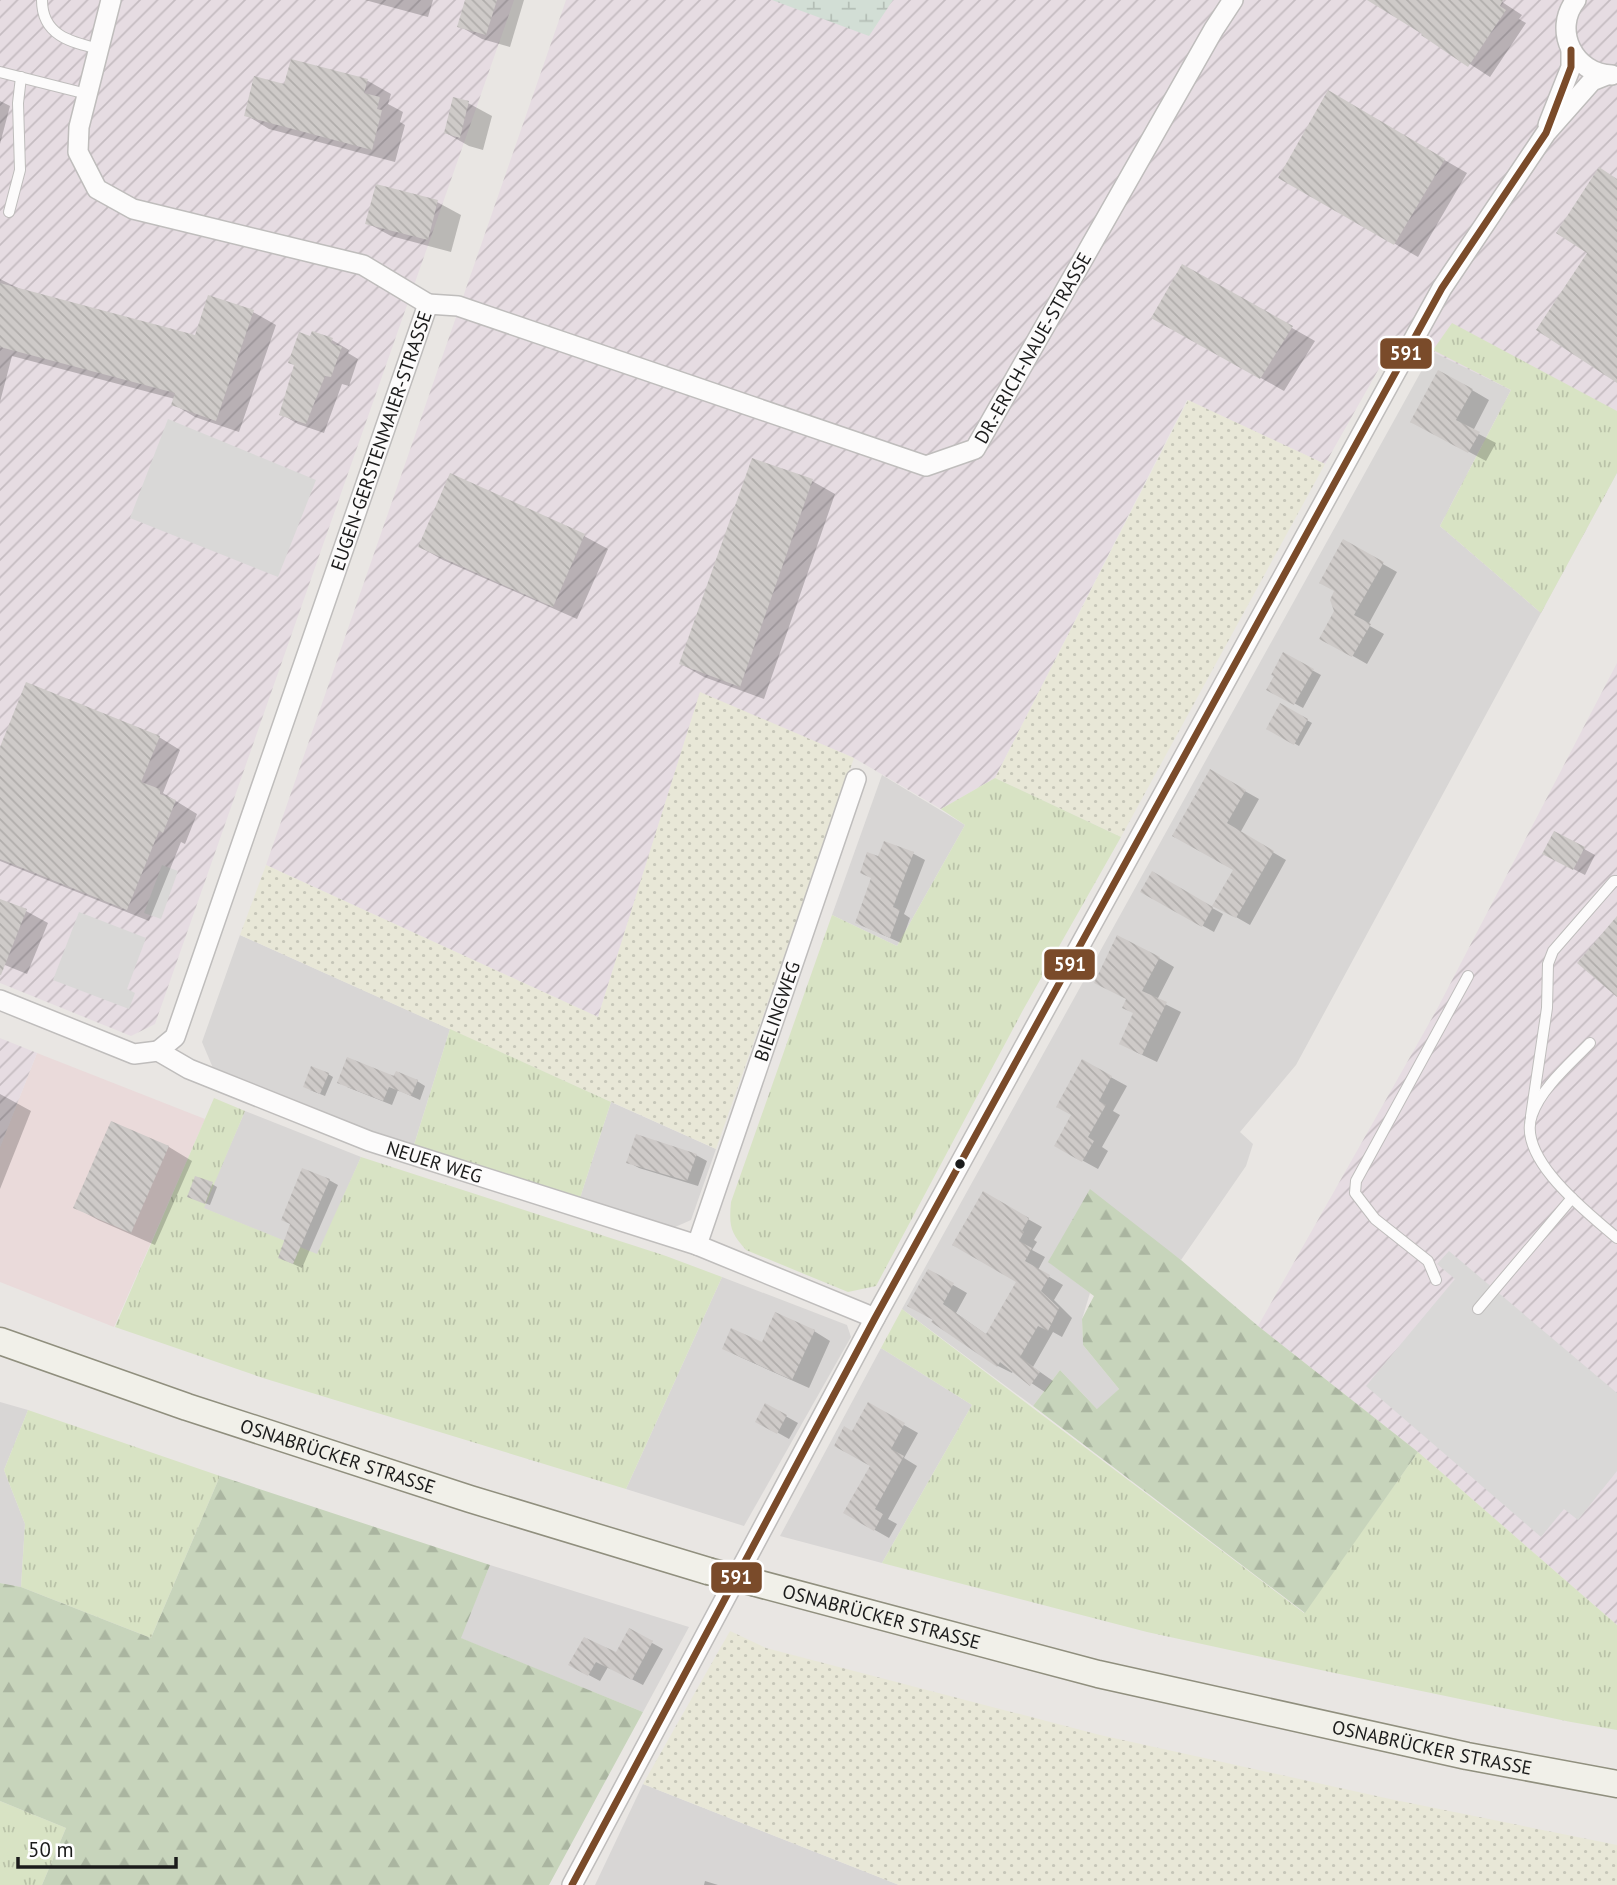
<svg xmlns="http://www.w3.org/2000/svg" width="1617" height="1885" font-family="'PT Sans',sans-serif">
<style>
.residential{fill:#d8d6d5}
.commercial{fill:#eadada}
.industrial{fill:url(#industrial-furrows)}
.farmland{fill:url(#farmland-dots)}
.grass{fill:url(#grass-tufts)}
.forest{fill:url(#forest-firs)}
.wetland{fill:url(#wetland-marsh)}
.parking{fill:#d9d8d7}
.shadow{fill:#0003}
.building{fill:url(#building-back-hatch)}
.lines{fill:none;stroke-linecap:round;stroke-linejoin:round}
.service-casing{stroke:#bfbdbc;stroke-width:12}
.minor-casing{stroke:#bfbdbc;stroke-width:22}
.secondary-casing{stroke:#908f7e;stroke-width:29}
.service{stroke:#fcfbfb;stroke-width:10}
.minor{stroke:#fcfbfb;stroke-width:19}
.secondary{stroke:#f1f0e9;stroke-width:26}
.secondary-bridge-casing{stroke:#908f7e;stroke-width:29;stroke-linecap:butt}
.secondary-bridge{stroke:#f1f0e9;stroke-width:26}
.bus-1-casing{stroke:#fff;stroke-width:12}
.bus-1{stroke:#7a4b2a;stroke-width:7}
.bus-dot{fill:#1b1b1b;stroke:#fff;stroke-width:2.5}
.labels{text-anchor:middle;stroke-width:5;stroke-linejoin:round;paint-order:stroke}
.street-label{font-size:19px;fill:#1b1b1b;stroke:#fff}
.line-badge{stroke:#fff;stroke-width:2.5}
.badge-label{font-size:19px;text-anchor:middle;font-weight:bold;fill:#fff}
</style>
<defs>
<pattern id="industrial-furrows" width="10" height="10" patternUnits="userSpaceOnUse" patternTransform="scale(1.75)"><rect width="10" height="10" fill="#e6dce2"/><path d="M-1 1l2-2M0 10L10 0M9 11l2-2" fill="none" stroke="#c5bcc1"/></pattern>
<pattern id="farmland-dots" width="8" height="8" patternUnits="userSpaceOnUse" patternTransform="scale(1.75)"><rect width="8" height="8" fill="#e8e7d7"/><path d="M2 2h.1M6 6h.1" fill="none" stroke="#c6c6b8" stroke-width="1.8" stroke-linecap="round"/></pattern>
<pattern id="grass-tufts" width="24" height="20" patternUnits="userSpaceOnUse" patternTransform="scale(1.75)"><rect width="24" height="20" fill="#d8e3c4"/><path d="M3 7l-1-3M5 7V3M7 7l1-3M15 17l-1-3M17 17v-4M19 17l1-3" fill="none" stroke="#b9c2a8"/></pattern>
<pattern id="forest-firs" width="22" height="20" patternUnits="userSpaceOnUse" patternTransform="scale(1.75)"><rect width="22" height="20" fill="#c7d4bb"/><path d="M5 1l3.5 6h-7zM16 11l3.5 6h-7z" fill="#aab5a0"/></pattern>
<pattern id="wetland-marsh" width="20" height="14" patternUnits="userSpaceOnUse" patternTransform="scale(1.75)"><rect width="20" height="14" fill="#d2ded5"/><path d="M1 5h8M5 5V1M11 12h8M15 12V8" fill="none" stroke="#b4beb6"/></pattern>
<pattern id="building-back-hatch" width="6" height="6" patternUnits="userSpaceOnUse" patternTransform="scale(1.75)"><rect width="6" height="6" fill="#cecac8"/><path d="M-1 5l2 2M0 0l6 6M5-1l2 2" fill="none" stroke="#b0adab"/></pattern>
</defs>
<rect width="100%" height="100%" fill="#e9e6e3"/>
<!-- residential -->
<g class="residential">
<path d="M 1433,350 L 1511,390 L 1440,526 L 1541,613 L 1296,1065 L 1240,1132 L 1253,1144 L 1246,1166 L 1181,1260 L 1152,1239 L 1049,1262 L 1090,1293 L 1082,1319 L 1083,1345 L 1119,1389 L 1098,1410 L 1060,1370 L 1033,1406 L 902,1309 Z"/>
<path d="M 882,775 L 965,825 L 897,946 L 832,915 Z"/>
<path d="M 240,935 L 450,1029 L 414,1145 L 372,1131 L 213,1068 L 202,1042 Z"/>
<path d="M 611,1102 L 716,1149 L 691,1220 L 673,1228 L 580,1198 Z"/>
<path d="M 245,1111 L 361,1157 L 318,1255 L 203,1208 Z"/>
<path d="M 722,1277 L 847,1325 L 851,1337 L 744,1526 L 626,1489 Z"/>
<path d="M 881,1348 L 972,1405 L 882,1563 L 780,1536 Z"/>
<path d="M 0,1402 L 28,1410 L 4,1470 L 25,1524 L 21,1587 L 0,1583 Z"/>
<path d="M 490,1565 L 689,1627 L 643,1712 L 460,1638 Z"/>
<path d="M 643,1784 L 899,1885 L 595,1885 Z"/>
</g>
<!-- commercial -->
<path class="commercial" d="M 37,1053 L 205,1119 L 114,1327 L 0,1282 L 0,1147 Z"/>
<!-- industrial -->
<g class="industrial">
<path d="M 0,0 L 514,0 L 155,1024 L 131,1036 L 0,983 Z"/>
<path d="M 566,0 L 1617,0 L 1617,473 L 1541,613 L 1440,526 L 1511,390 L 1398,335 L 1325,464 L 1187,400 L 995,778 L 941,809 L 854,758 L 700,693 L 598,1017 L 266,865 Z"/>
<path d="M 1617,663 L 1617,1625 L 1418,1452 L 1258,1326 L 1436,1011 Z"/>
<path d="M 0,1038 L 37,1053 L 0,1147 Z"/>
</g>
<!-- farmland -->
<g class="farmland">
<path d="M 1188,400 L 1325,464 L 1121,837 L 995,778 Z"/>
<path d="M 700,692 L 854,758 L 716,1149 L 240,935 L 266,865 L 598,1017 Z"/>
<path d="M 730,1631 L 766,1648 L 1100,1735 L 1390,1799 L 1617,1845 L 1617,1885 L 899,1885 L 643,1784 Z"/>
</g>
<!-- grass -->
<g class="grass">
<path d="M 1452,323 L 1617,411 L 1617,473 L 1541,613 L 1440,526 L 1511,390 L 1433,350 Z"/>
<path d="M 995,778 L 1121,837 L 1023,1010 L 876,1286 L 848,1292 L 746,1250 C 730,1232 729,1226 731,1202 L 832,915 L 897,946 L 965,825 L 941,809 Z"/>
<path d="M 450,1029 L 611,1102 L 580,1198 L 414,1145 Z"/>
<path d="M 214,1098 L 245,1111 L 204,1208 L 317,1254 L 361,1157 L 666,1256 L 722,1277 L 626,1489 L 263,1378 L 115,1327 Z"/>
<path d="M 902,1309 L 1304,1613 L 1418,1452 L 1617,1625 L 1617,1730 L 1571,1722 L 1330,1672 L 1147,1632 L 882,1563 L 972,1405 L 881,1348 Z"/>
<path d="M 28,1410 L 220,1476 L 151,1638 L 21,1587 L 25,1524 L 4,1470 Z"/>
<path d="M 0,1801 L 66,1828 L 42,1885 L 0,1885 Z"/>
</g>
<!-- forest -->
<g class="forest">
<path d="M 1090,1189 L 1181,1260 L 1258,1326 L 1418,1452 L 1305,1613 L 1033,1406 L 1060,1370 L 1097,1409 L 1119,1389 L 1083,1345 L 1082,1319 L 1094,1296 L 1048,1262 Z"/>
<path d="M 220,1476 L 490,1565 L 461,1638 L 643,1712 L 549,1885 L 42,1885 L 66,1828 L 0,1801 L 0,1583 L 21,1587 L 151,1638 Z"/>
</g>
<!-- wetland -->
<path class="wetland" d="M 772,0 L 893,0 L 869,36 Z"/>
<!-- parking -->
<g class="parking">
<path d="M 168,419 L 316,480 L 278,577 L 130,518 Z"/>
<path d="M 162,865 L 178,871 L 161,919 L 144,913 Z"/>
<path d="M 79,912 L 146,938 L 127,989 L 135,993 L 129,1009 L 53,980 Z"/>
<path d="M 1449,1251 L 1617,1393 L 1617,1471 L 1578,1520 L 1564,1509 L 1541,1537 L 1366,1386 L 1455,1279 L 1437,1264 Z"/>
</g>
<!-- shadow -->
<g class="shadow">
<path d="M 365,0 L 433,0 L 428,17 Z"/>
<path d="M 467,0 L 524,0 L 510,47 L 482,39 L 459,26 Z"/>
<path d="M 1371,0 L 1499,0 L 1522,15 L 1519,19 L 1526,23 L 1490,77 Z"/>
<path d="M 292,61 L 368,81 L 391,94 L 388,104 L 403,112 L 400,122 L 405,125 L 395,162 L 269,129 L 246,115 L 285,86 Z"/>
<path d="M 1329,93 L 1467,173 L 1418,257 L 1280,178 Z"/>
<path d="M 0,101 L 10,106 L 0,144 Z"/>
<path d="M 468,103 L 492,116 L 483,150 L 469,146 L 446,133 Z"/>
<path d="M 437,202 L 461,215 L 451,252 L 391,236 L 367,223 Z"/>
<path d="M 1182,266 L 1315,341 L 1284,391 L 1153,317 Z"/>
<path d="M 0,279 L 24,291 L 196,337 L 209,297 L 253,312 L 276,325 L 239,432 L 195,417 L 173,404 L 175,399 L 12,356 L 0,402 Z"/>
<path d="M 332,340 L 349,350 L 348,353 L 358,359 L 349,386 L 342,384 L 324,433 L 298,424 L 281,414 Z"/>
<path d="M 1472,390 L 1489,400 L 1473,431 L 1496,443 L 1486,461 L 1430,431 Z"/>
<path d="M 451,476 L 584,536 L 608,549 L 577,619 L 443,560 L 420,547 Z"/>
<path d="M 812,481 L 835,494 L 764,699 L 704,677 L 681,664 Z"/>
<path d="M 1344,542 L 1397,572 L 1368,625 L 1384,634 L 1367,664 L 1321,638 L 1336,611 Z"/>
<path d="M 1284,655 L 1321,675 L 1303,708 L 1268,689 Z"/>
<path d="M 1281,705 L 1312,723 L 1299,746 L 1268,728 Z"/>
<path d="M 159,737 L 180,750 L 163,793 L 197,814 L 185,844 L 181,842 L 149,921 L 0,861 L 0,752 Z"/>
<path d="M 1211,772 L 1259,799 L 1240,833 L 1286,860 L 1250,925 L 1215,905 L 1235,869 Z"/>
<path d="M 1555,833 L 1595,855 L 1585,875 L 1556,860 Z"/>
<path d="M 885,844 L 914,854 L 925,860 L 904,914 L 910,918 L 901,943 L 857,923 Z"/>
<path d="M 1152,874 L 1223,914 L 1214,932 L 1142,892 Z"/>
<path d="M 0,900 L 26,911 L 48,923 L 27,974 L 0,963 Z"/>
<path d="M 1159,958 L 1174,967 L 1157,1000 L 1181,1012 L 1157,1062 L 1136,1052 L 1135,1013 L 1128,999 Z"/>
<path d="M 1083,1062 L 1127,1086 L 1113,1111 L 1120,1115 L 1102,1147 L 1108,1151 L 1098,1169 L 1056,1146 L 1073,1115 Z"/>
<path d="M 328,1074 L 333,1077 L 325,1096 L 310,1090 Z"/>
<path d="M 417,1081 L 425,1086 L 420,1100 L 398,1090 L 392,1105 L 347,1087 Z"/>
<path d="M 0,1094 L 31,1111 L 0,1189 Z"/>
<path d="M 112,1123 L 169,1147 L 192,1161 L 155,1245 L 98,1220 L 75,1207 Z"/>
<path d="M 696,1155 L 707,1161 L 698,1186 L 639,1168 L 628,1162 Z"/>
<path d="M 329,1180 L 338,1185 L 302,1268 L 289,1262 L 280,1257 Z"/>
<path d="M 212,1184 L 217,1187 L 210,1205 L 194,1199 Z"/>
<path d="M 984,1194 L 1042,1227 L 1034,1240 L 1037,1242 L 1032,1250 L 1045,1257 L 1038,1270 L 1063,1285 L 1054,1300 L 1072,1318 L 1062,1337 L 1053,1332 L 1033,1367 L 1053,1381 L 1045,1392 L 1013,1371 L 1012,1373 L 998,1366 L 934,1322 L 929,1271 L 967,1293 L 956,1313 L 987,1335 L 1018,1281 Z"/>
<path d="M 814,1331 L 830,1341 L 809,1388 L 740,1357 L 724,1348 L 762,1344 Z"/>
<path d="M 766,1405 L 798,1423 L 789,1439 L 757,1421 Z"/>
<path d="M 869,1405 L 918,1433 L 904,1458 L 917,1466 L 888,1519 L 897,1524 L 889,1538 L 845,1513 L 872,1466 Z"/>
<path d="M 629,1630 L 663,1649 L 643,1685 L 608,1667 L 600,1681 L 570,1665 L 616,1654 Z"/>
<path d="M 705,1881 L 718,1885 L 704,1885 Z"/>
</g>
<!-- building -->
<g class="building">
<path d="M 465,0 L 497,0 L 486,35 L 457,27 Z"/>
<path d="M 1367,0 L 1503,0 L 1500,6 L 1506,10 L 1468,67 L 1421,35 L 1422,34 Z"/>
<path d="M 291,59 L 368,79 L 364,93 L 380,97 L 377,109 L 382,110 L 372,150 L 244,116 L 254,76 L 284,84 Z"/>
<path d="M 1328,90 L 1445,159 L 1394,245 L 1278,178 Z"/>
<path d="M 453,97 L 469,101 L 460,138 L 444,133 Z"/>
<path d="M 1599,167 L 1617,179 L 1617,383 L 1536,330 L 1587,253 L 1556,233 Z"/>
<path d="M 376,184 L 438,200 L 428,240 L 365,224 Z"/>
<path d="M 1182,264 L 1293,326 L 1260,379 L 1151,318 Z"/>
<path d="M 0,283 L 195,335 L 208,295 L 254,310 L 216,421 L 171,405 L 175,393 L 0,347 Z"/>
<path d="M 312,331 L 333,338 L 331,343 L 342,347 L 331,377 L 325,376 L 306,424 L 279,415 L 294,365 L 288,363 L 299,332 L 310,336 Z"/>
<path d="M 1438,370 L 1473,389 L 1456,420 L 1480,432 L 1468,453 L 1410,422 Z"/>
<path d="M 752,458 L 813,479 L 740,687 L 679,664 Z"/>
<path d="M 450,473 L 585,534 L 553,607 L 418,547 Z"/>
<path d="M 1343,539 L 1384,562 L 1354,615 L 1371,624 L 1352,657 L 1319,639 L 1334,611 L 1330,600 L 1334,591 L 1319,583 Z"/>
<path d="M 1283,652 L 1314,669 L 1294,705 L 1266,690 L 1274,676 L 1271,675 Z"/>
<path d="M 26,682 L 160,736 L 141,782 L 160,789 L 160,794 L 176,800 L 163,833 L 159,831 L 127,910 L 0,859 L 0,747 Z"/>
<path d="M 1280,703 L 1308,719 L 1294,745 L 1266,729 Z"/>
<path d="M 1210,769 L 1246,790 L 1227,823 L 1274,851 L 1236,918 L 1212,906 L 1233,870 L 1172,836 Z"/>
<path d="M 1554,831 L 1585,847 L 1573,870 L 1542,854 Z"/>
<path d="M 884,841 L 914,852 L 893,907 L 900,910 L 890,938 L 855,923 L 871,878 L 860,873 L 867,852 L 878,856 Z"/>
<path d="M 1152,871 L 1213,907 L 1202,927 L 1140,892 Z"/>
<path d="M 0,899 L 27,909 L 1,975 L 0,975 Z"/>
<path d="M 1617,916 L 1617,997 L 1577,963 Z"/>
<path d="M 1117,935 L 1160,957 L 1142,991 L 1167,1002 L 1142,1055 L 1119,1044 L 1133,1013 L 1122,1008 L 1126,999 L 1094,983 Z"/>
<path d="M 347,1057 L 394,1076 L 393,1077 L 396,1071 L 418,1080 L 411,1096 L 389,1087 L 383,1101 L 337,1083 Z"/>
<path d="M 1082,1059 L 1112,1076 L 1099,1101 L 1106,1105 L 1088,1137 L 1094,1141 L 1082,1162 L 1054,1146 L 1071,1115 L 1056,1107 Z"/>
<path d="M 311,1066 L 329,1073 L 320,1094 L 303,1087 Z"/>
<path d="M 111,1121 L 169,1146 L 131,1233 L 73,1208 Z"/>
<path d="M 636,1134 L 697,1154 L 687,1181 L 626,1163 Z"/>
<path d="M 302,1168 L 330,1179 L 293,1264 L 278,1258 L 290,1224 L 281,1220 Z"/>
<path d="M 195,1176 L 213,1182 L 205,1204 L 187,1197 Z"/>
<path d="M 983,1191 L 1029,1218 L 1022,1231 L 1024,1232 L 1019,1241 L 1032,1248 L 1025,1261 L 1050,1275 L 1041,1291 L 1059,1308 L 1048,1331 L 1038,1326 L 1020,1357 L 1040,1372 L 1030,1386 L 1000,1362 L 997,1367 L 931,1322 L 933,1320 L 907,1306 L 928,1269 L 954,1283 L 943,1304 L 986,1334 L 1016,1282 L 952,1245 Z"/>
<path d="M 775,1312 L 815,1330 L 792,1380 L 722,1349 L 731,1328 L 762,1342 Z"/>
<path d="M 868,1402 L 905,1423 L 891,1449 L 904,1456 L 875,1509 L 883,1514 L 874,1531 L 843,1513 L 870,1466 L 834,1446 L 844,1426 L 852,1431 Z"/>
<path d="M 765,1403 L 787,1415 L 777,1434 L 755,1422 Z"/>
<path d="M 629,1628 L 653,1641 L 632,1680 L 596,1662 L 588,1676 L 568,1665 L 584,1637 L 616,1652 Z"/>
</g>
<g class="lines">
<defs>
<g id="service">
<path d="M 42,0 C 42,35 70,42 99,49"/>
<path d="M 0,72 L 87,94"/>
<path d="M 9,212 L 20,170 L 18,103 L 21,77"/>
<path d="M 1590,1043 C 1571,1063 1541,1088 1532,1115 C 1516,1158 1588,1213 1617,1238"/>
<path d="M 1531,1116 L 1547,1008 L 1548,964 L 1553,951 L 1614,881 L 1617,881"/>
<path d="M 1436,1280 L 1428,1261 L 1375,1219 L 1355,1193 L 1356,1181 L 1468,976"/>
<path d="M 1478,1309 L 1572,1198"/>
</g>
<g id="minor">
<path d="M 111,0 L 79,127 L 78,152 L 97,189 L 133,209 L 363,265 L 428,304"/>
<path d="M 1576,0 C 1552,30 1574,74 1612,75"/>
<path d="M 1548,125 L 1571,67 L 1571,50"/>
<path id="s1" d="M 428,304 L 458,306 L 926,466 L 975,449 L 1214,29 L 1233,0"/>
<path id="s2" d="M 0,1000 L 134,1054 L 158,1051 L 189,1069 L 369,1141 L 697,1245 L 875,1318"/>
<path id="s3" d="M 158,1051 L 175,1037 L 428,304"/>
<path id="s4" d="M 697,1245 L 856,779"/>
<path d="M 572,1885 L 875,1318 L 1442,288 L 1546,133 L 1592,81 L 1607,75"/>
</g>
<g id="secondary">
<path id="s5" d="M 0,1341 L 187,1407 L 470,1499 L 708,1571"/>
<path id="s6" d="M 756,1583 L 1098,1674 L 1467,1756 L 1617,1784"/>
</g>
</defs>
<!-- service casing -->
<use href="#service" class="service-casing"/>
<!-- minor casing -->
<use href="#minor" class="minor-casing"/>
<!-- secondary casing -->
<use href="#secondary" class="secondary-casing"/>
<!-- service -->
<use href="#service" class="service"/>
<!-- minor -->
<use href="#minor" class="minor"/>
<!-- secondary -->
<use href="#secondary" class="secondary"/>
<defs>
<path id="secondary-bridge" d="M 708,1571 L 756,1583"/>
</defs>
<!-- secondary-bridge casing -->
<use href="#secondary-bridge" class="secondary-bridge-casing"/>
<!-- secondary-bridge -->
<use href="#secondary-bridge" class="secondary-bridge"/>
<defs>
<path id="bus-1" d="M 572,1885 L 875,1318 L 1442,288 L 1546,133 L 1571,67 L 1571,50"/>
</defs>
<!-- bus-1 casing -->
<use href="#bus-1" class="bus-1-casing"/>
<!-- bus-1 -->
<use href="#bus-1" class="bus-1"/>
</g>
<!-- markers -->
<circle class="bus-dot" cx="960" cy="1164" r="6"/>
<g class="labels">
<!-- street labels -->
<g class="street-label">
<text dy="7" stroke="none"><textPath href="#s1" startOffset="693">DR.-ERICH-NAUE-STRASSE</textPath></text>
<text dy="7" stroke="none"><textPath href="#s3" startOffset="653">EUGEN-GERSTENMAIER-STRASSE</textPath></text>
<text dy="7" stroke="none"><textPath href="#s4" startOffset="247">BIELINGWEG</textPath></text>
<text dy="7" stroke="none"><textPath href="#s2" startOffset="467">NEUER WEG</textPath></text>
<text dy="7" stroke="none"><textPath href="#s5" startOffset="357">OSNABRÜCKER STRASSE</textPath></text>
<text dy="7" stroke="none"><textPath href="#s6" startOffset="130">OSNABRÜCKER STRASSE</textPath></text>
<text dy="7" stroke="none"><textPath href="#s6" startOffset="696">OSNABRÜCKER STRASSE</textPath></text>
</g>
</g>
<g class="line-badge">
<rect x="1379" y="337" width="54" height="33" rx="7" fill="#7a4b2a"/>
<rect x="1043" y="948" width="53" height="33" rx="7" fill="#7a4b2a"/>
<rect x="710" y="1561" width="53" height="33" rx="7" fill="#7a4b2a"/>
</g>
<g class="badge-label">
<text x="1406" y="360">591</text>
<text x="1070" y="971">591</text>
<text x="736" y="1584">591</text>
</g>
<!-- scale -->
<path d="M18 1857v10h158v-10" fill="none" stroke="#1b1b1b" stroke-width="3.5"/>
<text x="28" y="1857" font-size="21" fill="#1b1b1b" stroke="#ffffff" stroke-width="5" paint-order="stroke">50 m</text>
</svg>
